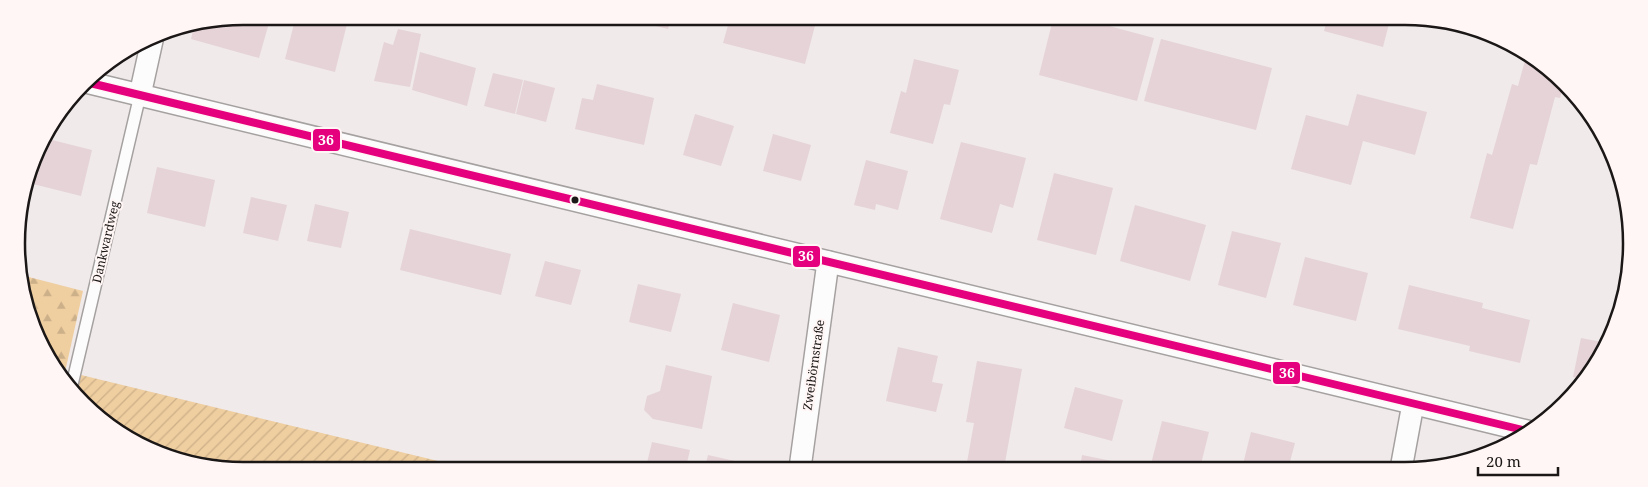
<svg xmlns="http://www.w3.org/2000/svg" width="1648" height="487" font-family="'Noto Serif',serif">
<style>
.forest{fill:url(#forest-firs)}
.garden{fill:url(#garden-furrows)}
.building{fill:#e5d3d8}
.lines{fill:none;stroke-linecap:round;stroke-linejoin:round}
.lane-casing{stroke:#a5a1a0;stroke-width:14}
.street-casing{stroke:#a5a1a0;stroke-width:24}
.lane{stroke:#fdfcfc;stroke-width:11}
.street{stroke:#fdfcfc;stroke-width:21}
.bus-1-casing{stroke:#fff6f5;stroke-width:11}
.bus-1{stroke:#e5007d;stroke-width:8}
.bus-dot{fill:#1b1717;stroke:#fff6f5;stroke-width:2}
.labels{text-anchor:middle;stroke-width:4;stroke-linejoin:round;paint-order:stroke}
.street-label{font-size:12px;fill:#1b1717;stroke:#fff6f5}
.rim{fill:none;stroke:#1b1717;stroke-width:2.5}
.line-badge{stroke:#fff6f5;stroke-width:2}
.badge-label{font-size:14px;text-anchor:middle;font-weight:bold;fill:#fff}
</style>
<defs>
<pattern id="forest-firs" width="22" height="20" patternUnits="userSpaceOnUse" patternTransform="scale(1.25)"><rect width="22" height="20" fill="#efcea0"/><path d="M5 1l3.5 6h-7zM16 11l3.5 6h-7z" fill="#ccb089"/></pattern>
<pattern id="garden-furrows" width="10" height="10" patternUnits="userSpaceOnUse" patternTransform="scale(1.25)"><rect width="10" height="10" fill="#efcea0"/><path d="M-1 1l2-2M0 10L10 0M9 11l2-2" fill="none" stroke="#ccb089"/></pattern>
</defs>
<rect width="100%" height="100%" fill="#f0eaea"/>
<!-- forest -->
<path class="forest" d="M 21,275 L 83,291 L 63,381 L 24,303 Z"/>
<!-- garden -->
<path class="garden" d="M 81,375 L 463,467 L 199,466 L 130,440 L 77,394 Z"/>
<!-- building -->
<g class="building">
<path d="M 244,16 L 271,16 L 259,58 L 191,39 L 194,26 Z"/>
<path d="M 296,16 L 336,17 L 348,20 L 335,72 L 285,59 Z"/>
<path d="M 623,18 L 671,18 L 668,29 Z"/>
<path d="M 730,18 L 817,18 L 805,64 L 723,43 Z"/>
<path d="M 1053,19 L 1083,19 L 1154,38 L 1137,101 L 1039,75 Z"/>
<path d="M 1327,20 L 1390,20 L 1383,47 L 1324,31 Z"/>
<path d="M 398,29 L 421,34 L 410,87 L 374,81 L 384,42 L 393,45 Z"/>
<path d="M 1161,39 L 1272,68 L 1256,130 L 1144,101 Z"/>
<path d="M 420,52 L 476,68 L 467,106 L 412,90 Z"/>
<path d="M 1527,53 L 1563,87 L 1560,98 L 1555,97 L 1537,165 L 1530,164 L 1513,229 L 1470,218 L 1487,153 L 1492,155 L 1512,84 L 1518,86 Z"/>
<path d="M 914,59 L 959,70 L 950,105 L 944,104 L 933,144 L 890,133 L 901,91 L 906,93 Z"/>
<path d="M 493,73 L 523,80 L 515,114 L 484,106 Z"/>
<path d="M 524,80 L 555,88 L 546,122 L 516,114 Z"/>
<path d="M 597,84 L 654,98 L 644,145 L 575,129 L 582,98 L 593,100 Z"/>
<path d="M 1357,94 L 1427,112 L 1415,155 L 1363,141 L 1351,185 L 1291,169 L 1306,115 L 1348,126 Z"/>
<path d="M 695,114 L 734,126 L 721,166 L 683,155 Z"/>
<path d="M 773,134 L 811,145 L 801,181 L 763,171 Z"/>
<path d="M 44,138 L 92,150 L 81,196 L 29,183 L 40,143 Z"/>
<path d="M 961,142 L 1026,158 L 1013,208 L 1000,204 L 992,233 L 940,219 Z"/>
<path d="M 866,160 L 908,171 L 898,210 L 876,204 L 875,210 L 854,205 Z"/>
<path d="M 157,167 L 215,180 L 205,227 L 147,213 Z"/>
<path d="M 1054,173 L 1113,188 L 1096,255 L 1037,240 Z"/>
<path d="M 251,197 L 287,205 L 278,241 L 243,233 Z"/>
<path d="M 315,204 L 349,212 L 341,248 L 307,241 Z"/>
<path d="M 1135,205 L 1206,225 L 1190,281 L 1120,261 Z"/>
<path d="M 410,229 L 511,254 L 501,295 L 400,270 Z"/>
<path d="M 1232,231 L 1281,243 L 1266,298 L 1218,285 Z"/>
<path d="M 1305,257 L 1368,273 L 1356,321 L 1293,305 Z"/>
<path d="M 545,261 L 581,270 L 571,305 L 535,296 Z"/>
<path d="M 638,284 L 681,294 L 671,332 L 629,322 Z"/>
<path d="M 1409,285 L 1483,303 L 1482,308 L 1530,320 L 1520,363 L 1469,351 L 1470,346 L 1398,329 Z"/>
<path d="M 733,303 L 780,315 L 769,362 L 721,350 Z"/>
<path d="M 1581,338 L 1607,343 L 1601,357 L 1583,379 L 1573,377 Z"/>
<path d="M 898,347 L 938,356 L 932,382 L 943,384 L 936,412 L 886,401 Z"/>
<path d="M 977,361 L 1022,369 L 1004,468 L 966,468 L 974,423 L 966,422 Z"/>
<path d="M 666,365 L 712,376 L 702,429 L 653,419 L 644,410 L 647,396 L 660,391 Z"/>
<path d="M 1075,387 L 1123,400 L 1112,441 L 1064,428 Z"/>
<path d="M 1162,421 L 1209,432 L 1200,468 L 1150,468 Z"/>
<path d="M 1251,432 L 1295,443 L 1288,469 L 1242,468 Z"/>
<path d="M 652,442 L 690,450 L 686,467 L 646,467 Z"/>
<path d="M 708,455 L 748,464 L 748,468 L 705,467 Z"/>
<path d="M 1082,455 L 1112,461 L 1110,468 L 1080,468 Z"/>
</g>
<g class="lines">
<defs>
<path id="lane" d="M 71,389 L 140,95"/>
<g id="street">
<path d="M 86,82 L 1527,431"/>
<path d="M 140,95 L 153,36"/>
<path d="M 800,468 L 828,262"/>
<path d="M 1401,469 L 1413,404"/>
</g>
</defs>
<!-- lane casing -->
<use href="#lane" class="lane-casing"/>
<!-- street casing -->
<use href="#street" class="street-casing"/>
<!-- lane -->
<use href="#lane" class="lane"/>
<!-- street -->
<use href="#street" class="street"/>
<defs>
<path id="bus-1" d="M 86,82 L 1527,431"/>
</defs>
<!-- bus-1 casing -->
<use href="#bus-1" class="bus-1-casing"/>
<!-- bus-1 -->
<use href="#bus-1" class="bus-1"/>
</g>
<!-- markers -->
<circle class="bus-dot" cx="575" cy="200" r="4.5"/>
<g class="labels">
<!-- street labels -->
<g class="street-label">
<text transform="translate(106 242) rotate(-77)" y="4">Dankwardweg</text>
<text transform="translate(814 365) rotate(-82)" y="4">Zweibörnstraße</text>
</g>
</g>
<!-- crop -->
<path d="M0 0H1648V487H0ZM243 25H1405A218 218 0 0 1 1623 243V244A218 218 0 0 1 1405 462H243A218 218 0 0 1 25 244V243A218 218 0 0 1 243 25Z" fill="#fff6f5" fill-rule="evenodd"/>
<path class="rim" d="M243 25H1405A218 218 0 0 1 1623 243V244A218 218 0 0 1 1405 462H243A218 218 0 0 1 25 244V243A218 218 0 0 1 243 25Z"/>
<g class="line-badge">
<rect x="312" y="128" width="29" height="24" rx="5" fill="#e5007d"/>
<rect x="792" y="245" width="29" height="23" rx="5" fill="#e5007d"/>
<rect x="1272" y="361" width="29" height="24" rx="5" fill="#e5007d"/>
</g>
<g class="badge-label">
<text x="326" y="145">36</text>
<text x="806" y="261">36</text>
<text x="1287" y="378">36</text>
</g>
<!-- scale -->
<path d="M1478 467v8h80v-8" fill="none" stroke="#1b1717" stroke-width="2.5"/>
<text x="1486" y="467" font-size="15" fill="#1b1717" stroke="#fff6f5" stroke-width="4" paint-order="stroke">20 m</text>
</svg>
